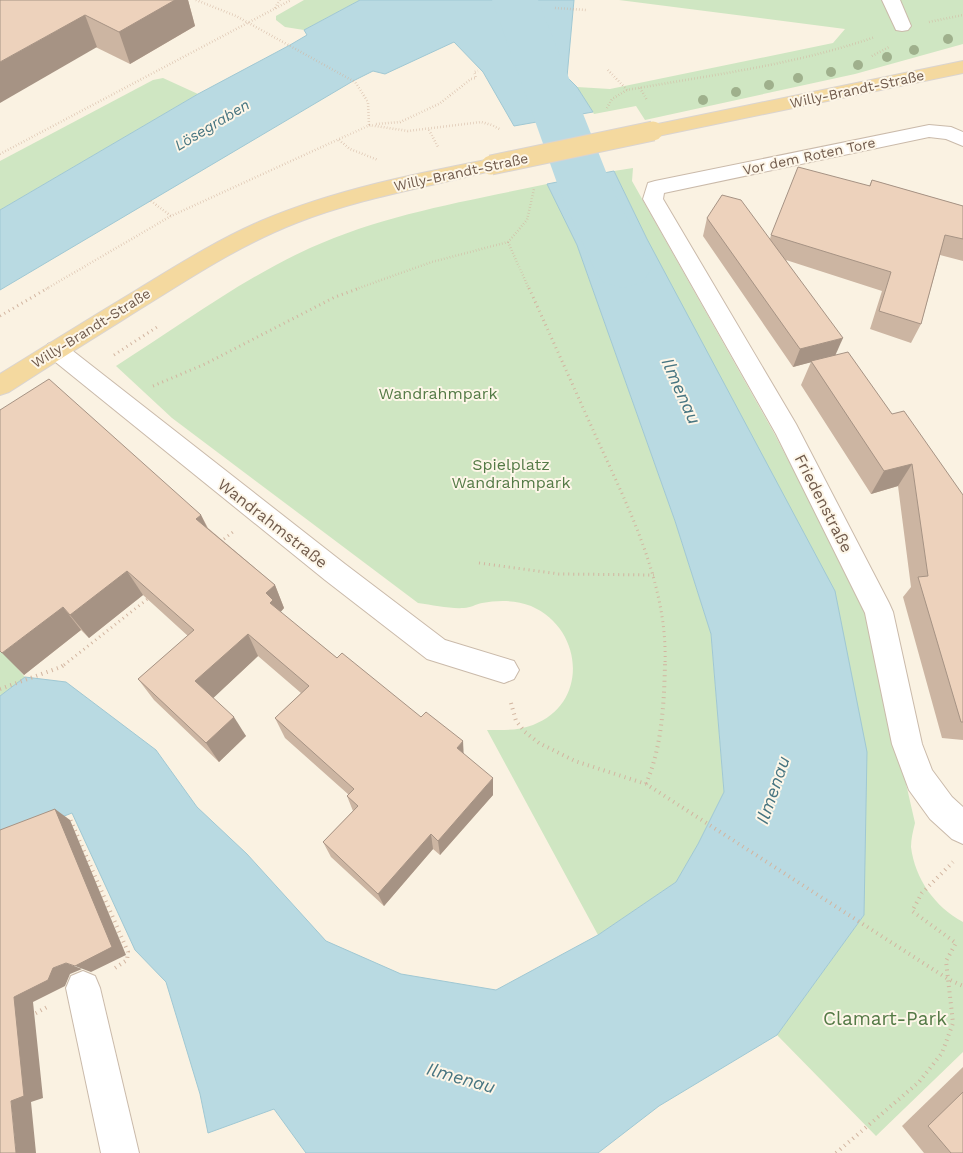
<svg xmlns="http://www.w3.org/2000/svg" width="963" height="1153" font-family="'Work Sans',sans-serif">
<style>
.green{fill:#cfe6c2}
.water{fill:#b9dae2;stroke:#a0c8d3}
.lines{fill:none;stroke-linecap:round;stroke-linejoin:round}
.river{fill:#b9dae2;fill-rule:evenodd}
.minor-casing{stroke:#cabaaa;stroke-width:2}
.major-casing{stroke:#dad4d0;stroke-width:2}
.path-far2{stroke:#d2b5a0;stroke-width:2.5;stroke-dasharray:0.5 2.5;stroke-linecap:butt}
.path-far1{stroke:#d2b5a0;stroke-width:3;stroke-dasharray:1 4;stroke-linecap:butt}
.path{stroke:#d2b5a0;stroke-width:4;stroke-dasharray:1 4.5;stroke-linecap:butt}
.minor{fill:#fff;fill-rule:evenodd}
.major{fill:#f4d99f;fill-rule:evenodd}
.major-bridge-casing{stroke:#dad4d0;stroke-width:21;stroke-linecap:butt}
.major-bridge{stroke:#f4d99f;stroke-width:19}
.tree{fill:#9fb08c}
.wall{fill:#ccb5a2}
.shaded-wall{fill:#a69384}
.building{fill:#edd2bc;stroke:#a69384}
.labels{text-anchor:middle;stroke-width:4;stroke-linejoin:round;paint-order:stroke}
.far-street-label{font-size:14px;fill:#705a4b;stroke:#fdf6e8}
.far-water-label{font-size:15px;font-style:italic;fill:#477581;stroke:#fdf6e8}
.park-label{font-size:16px;fill:#547a46;stroke:#fdf6e8}
.street-label{font-size:16px;fill:#705a4b;stroke:#fdf6e8}
.water-label{font-size:18px;font-style:italic;fill:#477581;stroke:#fdf6e8}
.near-park-label{font-size:19px;fill:#547a46;stroke:#fdf6e8}
</style>
<rect width="100%" height="100%" fill="#faf2e2"/>
<!-- green -->
<g class="green">
<path d="M 304,0 L 360,0 L 304,30 L 285,27 L 276,20 L 276,16 Z"/>
<path d="M 619,0 L 963,0 L 963,44 L 855,74 L 645,120 L 636,106 L 594,114 L 577,87 L 610,89 L 833,43 L 845,29 Z"/>
<path d="M 163,78 L 198,94 L 0,210 L 0,161 L 153,80 Z"/>
<path d="M 633,168 L 632,181 L 774,433 L 866,609 L 915,823 C 913,831 911,839 911,847 C 915,879 935,907 963,922 L 963,1052 L 876,1136 L 777,1035 L 864,915 L 647,239 L 614,171 Z"/>
<path d="M 547,184 L 577,245 L 675,521 L 711,634 L 724,792 L 698,844 L 676,882 L 598,935 L 487,730 C 503,730 517,731 533,725 C 589,704 584,629 531,606 C 516,600 498,600 482,603 C 476,604 470,608 464,608 C 450,609 433,605 418,603 L 172,418 L 116,366 C 179,326 242,279 310,248 C 385,214 467,201 547,184 Z"/>
<path d="M 0,648 L 25,677 L 0,696 Z"/>
</g>
<!-- water -->
<g class="water">
<path d="M 360,0 L 574,0 L 567,77 L 577,87 L 593,112 L 514,126 L 483,72 L 454,42 L 385,74 L 373,71 L 353,81 L 0,290 L 0,210 L 198,94 L 290,45 L 307,35 L 304,30 Z"/>
<path d="M 614,171 L 647,239 L 835,591 L 867,752 L 864,915 L 777,1035 L 659,1106 L 598,1153 L 306,1153 L 274,1109 L 208,1133 L 200,1094 L 166,982 L 135,950 L 72,813 L 0,841 L 0,696 L 25,677 L 66,682 L 156,750 L 197,807 L 247,854 L 326,941 L 401,974 L 496,990 L 598,935 L 676,882 L 698,844 L 724,792 L 711,634 L 675,521 L 577,245 L 547,184 Z"/>
</g>
<g class="lines">
<!-- river -->
<path class="river" d="M 492,0 L 538,0 L 616,197 L 652,268 L 643,282 L 623,288 L 603,282 L 594,268 L 562,197 Z"/>
<defs>
<g id="minor">
<path d="M 882,0 L 900,0 L 911,26 L 908,30 L 902,31 L 896,30 Z"/>
<path d="M 929,125 L 951,127 L 963,132 L 963,146 L 946,139 L 929,137 L 664,193 L 663,199 L 796,424 L 889,603 L 893,612 L 922,744 L 932,770 L 952,797 L 963,807 L 963,844 L 952,839 L 930,819 L 909,790 L 892,744 L 865,613 L 776,434 L 643,199 L 648,183 L 655,181 Z"/>
<path d="M 56,341 L 64,344 L 345,564 L 445,640 L 514,661 L 519,670 L 514,679 L 504,683 L 427,659 L 325,580 L 48,356 L 44,350 L 48,344 Z"/>
<path d="M 83,971 L 95,976 L 100,988 L 139,1153 L 101,1153 L 66,988 L 71,976 Z"/>
</g>
<g id="major">
<path d="M 963,61 L 963,73 L 653,137 L 646,135 L 643,131 L 646,127 L 653,125 Z"/>
<path d="M 491,159 L 498,161 L 501,165 L 498,169 C 430,187 362,197 296,223 C 245,243 199,272 153,301 C 105,331 56,361 9,392 L 0,395 L 0,374 C 45,346 90,318 135,291 C 176,266 217,240 261,221 C 334,190 414,174 491,159 Z"/>
</g>
</defs>
<!-- minor casing -->
<use href="#minor" class="minor-casing"/>
<!-- major casing -->
<use href="#major" class="major-casing"/>
<!-- path-far2 -->
<g class="path-far2">
<path d="M 196,0 L 236,16 L 355,82 L 368,102 L 369,125"/>
<path d="M 275,8 L 280,0"/>
<path d="M 555,8 L 586,10"/>
<path d="M 929,22 L 963,15"/>
<path d="M 872,56 L 889,47"/>
<path d="M 608,70 L 627,90"/>
<path d="M 640,88 L 647,100"/>
<path d="M 607,108 L 612,99 L 627,90 C 711,75 794,65 875,37"/>
<path d="M 376,124 L 400,122 L 439,104 L 471,79 L 476,78 L 474,72 L 478,71"/>
<path d="M 369,125 L 408,131 L 481,122 L 492,125 L 501,130"/>
<path d="M 429,130 L 438,147"/>
<path d="M 339,140 L 350,149 L 378,160"/>
<path d="M 0,154 L 291,0"/>
<path d="M 151,201 L 171,216"/>
<path d="M 508,242 L 529,289"/>
<path d="M 46,289 L 171,216 L 370,125"/>
<path d="M 356,289 L 432,262 L 508,242 L 527,220 L 534,189"/>
</g>
<!-- path-far1 -->
<g class="path-far1">
<path d="M 529,288 C 552,339 575,390 598,441 C 630,511 668,586 665,665"/>
<path d="M 0,316 L 48,288"/>
<path d="M 114,355 L 157,327"/>
<path d="M 153,386 L 205,364 L 335,297 L 360,288"/>
<path d="M 220,542 L 233,532"/>
<path d="M 479,563 L 559,574 L 654,575"/>
<path d="M 64,665 L 150,597"/>
</g>
<!-- path -->
<g class="path">
<path d="M 0,689 L 61,667 L 65,664"/>
<path d="M 511,703 L 516,721 L 525,732 L 539,743 L 575,761 L 646,784 L 948,979 L 963,986"/>
<path d="M 646,784 C 662,746 664,705 665,664"/>
<path d="M 66,820 L 70,819 L 128,952 L 127,960 L 115,968"/>
<path d="M 31,1016 L 47,1007"/>
<path d="M 836,1153 L 919,1082 L 942,1053 L 953,1023 L 946,961 L 956,943 L 912,911 L 922,893 L 953,862"/>
</g>
<!-- minor -->
<use href="#minor" class="minor"/>
<!-- major -->
<use href="#major" class="major"/>
<defs>
<path id="major-bridge" d="M 491,165 L 653,131"/>
</defs>
<!-- major-bridge casing -->
<use href="#major-bridge" class="major-bridge-casing"/>
<!-- major-bridge -->
<use href="#major-bridge" class="major-bridge"/>
</g>
<!-- trees -->
<g class="tree">
<circle cx="948" cy="39" r="5"/>
<circle cx="914" cy="50" r="5"/>
<circle cx="887" cy="57" r="5"/>
<circle cx="858" cy="65" r="5"/>
<circle cx="831" cy="72" r="5"/>
<circle cx="798" cy="78" r="5"/>
<circle cx="769" cy="85" r="5"/>
<circle cx="736" cy="92" r="5"/>
<circle cx="703" cy="100" r="5"/>
</g>
<!-- wall -->
<g class="wall">
<path d="M 0,0 L 188,0 L 195,26 L 130,64 Z"/>
<path d="M 872,180 L 963,206 L 963,261 L 940,255 L 921,324 L 911,343 L 870,329 L 882,291 L 786,260 L 836,355 L 892,414 L 963,495 L 963,740 L 942,738 L 903,597 L 911,587 L 898,486 L 871,494 L 801,385 L 811,362 L 793,367 L 703,236 L 707,218 L 770,239 L 771,235 L 869,186 Z"/>
<path d="M 0,410 L 201,515 L 208,528 L 275,585 L 284,608 L 280,612 L 337,658 L 464,754 L 493,795 L 440,855 L 433,849 L 384,906 L 331,857 L 323,842 L 353,811 L 347,796 L 349,795 L 285,738 L 275,718 L 301,693 L 258,656 L 213,698 L 246,736 L 219,762 L 154,700 L 138,679 L 188,636 L 143,595 L 89,638 L 81,630 L 24,675 Z"/>
<path d="M 963,1067 L 963,1153 L 924,1153 L 902,1126 Z"/>
</g>
<!-- shaded-wall -->
<g class="shaded-wall">
<path d="M 175,0 L 188,0 L 195,26 L 130,64 L 119,32 Z"/>
<path d="M 85,15 L 97,47 L 0,103 L 0,62 Z"/>
<path d="M 843,338 L 835,356 L 793,367 L 800,349 Z"/>
<path d="M 912,464 L 898,486 L 871,494 L 884,471 Z"/>
<path d="M 201,515 L 213,540 L 196,519 Z"/>
<path d="M 127,571 L 143,595 L 89,638 L 70,615 Z"/>
<path d="M 275,585 L 284,608 L 279,614 L 279,627 L 266,593 Z"/>
<path d="M 63,607 L 81,630 L 24,675 L 2,653 Z"/>
<path d="M 248,634 L 258,656 L 209,702 L 195,681 Z"/>
<path d="M 234,717 L 246,736 L 219,762 L 206,743 Z"/>
<path d="M 463,741 L 464,760 L 457,748 Z"/>
<path d="M 493,778 L 493,795 L 440,855 L 438,841 Z"/>
<path d="M 55,809 L 70,820 L 126,955 L 91,972 L 75,966 Z"/>
<path d="M 431,834 L 433,849 L 384,906 L 378,894 Z"/>
<path d="M 66,963 L 82,969 L 70,974 L 65,986 L 33,1002 L 43,1098 L 31,1102 L 36,1153 L 16,1153 L 11,1101 L 14,997 L 53,968 Z"/>
</g>
<!-- building -->
<g class="building">
<path d="M 0,0 L 175,0 L 119,32 L 85,15 L 0,62 Z"/>
<path d="M 798,167 L 870,186 L 872,180 L 963,206 L 963,239 L 945,235 L 921,324 L 879,311 L 891,272 L 771,235 Z"/>
<path d="M 722,195 L 741,200 L 843,338 L 800,349 L 707,218 Z"/>
<path d="M 848,352 L 892,414 L 904,411 L 963,495 L 963,722 L 961,722 L 918,577 L 928,576 L 912,464 L 884,471 L 811,361 Z"/>
<path d="M 49,379 L 201,515 L 196,519 L 275,585 L 266,593 L 273,600 L 270,603 L 337,658 L 342,653 L 421,717 L 426,712 L 463,741 L 457,748 L 493,778 L 438,841 L 431,834 L 378,894 L 323,842 L 358,806 L 347,796 L 354,789 L 275,718 L 309,686 L 248,634 L 195,681 L 234,717 L 206,743 L 138,679 L 194,630 L 127,571 L 70,615 L 63,607 L 2,653 L 0,651 L 0,410 Z"/>
<path d="M 55,809 L 112,947 L 75,966 L 66,963 L 53,968 L 48,980 L 14,997 L 24,1096 L 11,1101 L 16,1153 L 0,1153 L 0,830 Z"/>
<path d="M 963,1092 L 963,1153 L 951,1153 L 928,1126 Z"/>
</g>
<g class="labels">
<!-- far-street labels -->
<g class="far-street-label">
<text transform="translate(857 89) rotate(-12)" y="5">Willy-Brandt-Straße</text>
<text transform="translate(809 156) rotate(-12)" y="5">Vor dem Roten Tore</text>
<text transform="translate(461 172) rotate(-12)" y="5">Willy-Brandt-Straße</text>
<text transform="translate(91 328) rotate(-32)" y="5">Willy-Brandt-Straße</text>
</g>
<!-- far-water labels -->
<g class="far-water-label">
<text transform="translate(212 125) rotate(-31)" y="5">Lösegraben</text>
</g>
<!-- park labels -->
<g class="park-label">
<text x="438" y="399">Wandrahmpark</text>
<text x="511" y="470">Spielplatz<tspan x="511" dy="18">Wandrahmpark</tspan></text>
</g>
<!-- street labels -->
<g class="street-label">
<text transform="translate(824 503) rotate(63)" y="6">Friedenstraße</text>
<text transform="translate(273 523) rotate(38)" y="6">Wandrahmstraße</text>
</g>
<!-- water labels -->
<g class="water-label">
<text transform="translate(681 391) rotate(66)" y="6">Ilmenau</text>
<text transform="translate(773 790) rotate(-71)" y="6">Ilmenau</text>
<text transform="translate(461 1078) rotate(16)" y="6">Ilmenau</text>
</g>
<!-- near-park labels -->
<g class="near-park-label">
<text x="885" y="1025">Clamart-Park</text>
</g>
</g>
</svg>
